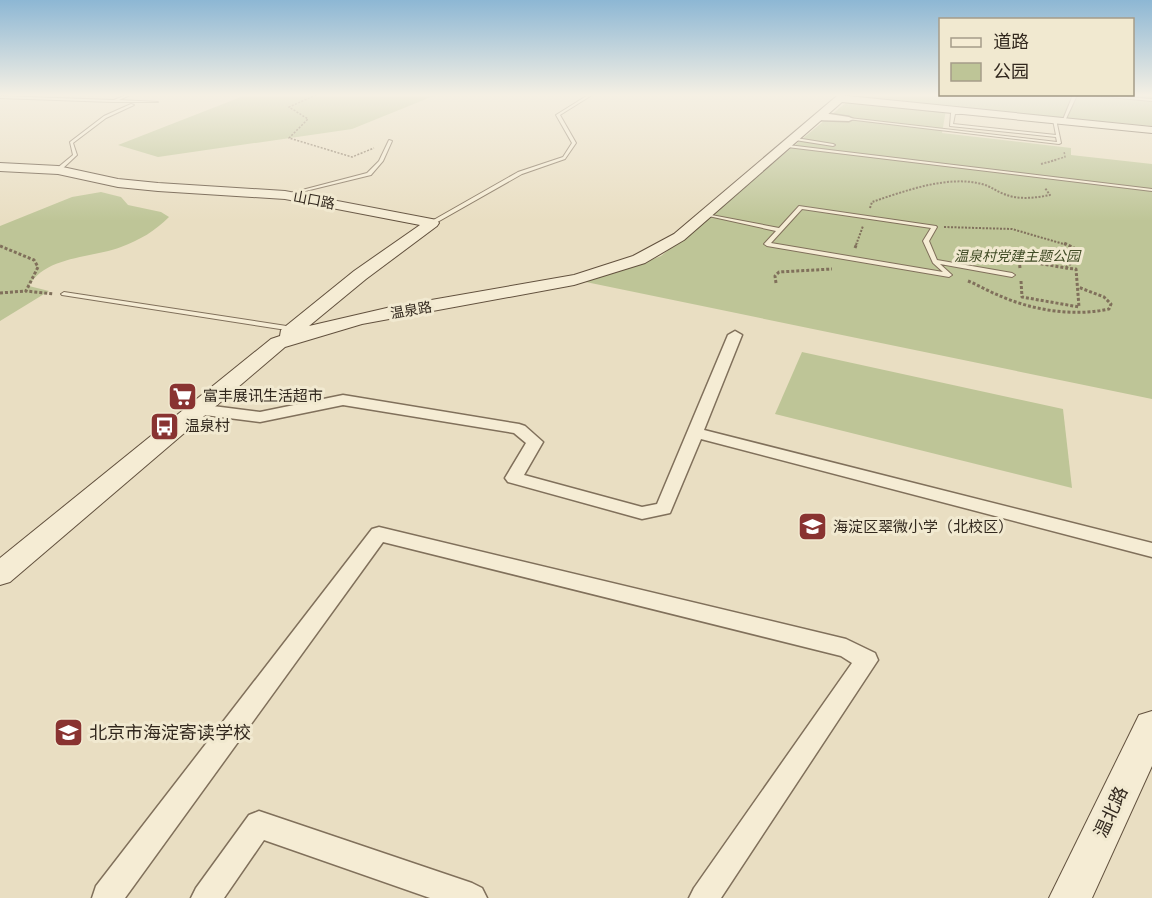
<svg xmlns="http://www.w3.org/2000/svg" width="1152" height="898" font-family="Literata,'Noto Sans SC',serif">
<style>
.green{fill:#bec597}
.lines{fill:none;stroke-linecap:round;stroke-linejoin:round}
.lane-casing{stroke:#80705b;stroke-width:2}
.street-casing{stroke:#80705b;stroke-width:3}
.secondary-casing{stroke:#62513e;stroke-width:2}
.path-far2{stroke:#80705b;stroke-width:1.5;stroke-dasharray:2 1.5;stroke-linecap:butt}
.path-far1{stroke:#80705b;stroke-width:2;stroke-dasharray:2 1.5;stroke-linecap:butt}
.path{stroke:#80705b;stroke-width:3;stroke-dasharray:3 2;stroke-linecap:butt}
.lane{fill:#f5ecd4;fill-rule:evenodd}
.street{fill:#f5ecd4;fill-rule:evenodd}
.secondary{fill:#f5ecd4;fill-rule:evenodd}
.labels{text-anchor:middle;stroke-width:6;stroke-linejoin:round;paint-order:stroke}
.far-street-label{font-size:14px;fill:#32281e;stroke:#f1e9d0}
.far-park-label{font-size:14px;font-style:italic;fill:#414c26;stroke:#f1e9d0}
.poi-label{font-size:15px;fill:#32281e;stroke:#f1e9d0;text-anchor:start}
.near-poi-label{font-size:18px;fill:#32281e;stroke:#f1e9d0;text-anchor:start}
.near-street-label{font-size:18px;fill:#32281e;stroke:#f1e9d0}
</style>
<rect width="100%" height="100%" fill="#e9dec2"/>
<!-- green -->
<g class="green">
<path d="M 246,95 L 436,95 L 352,129 L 158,157 L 118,145 Z"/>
<path d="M 856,95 L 1152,95 L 1152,126 L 856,98 Z"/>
<path d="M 848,101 L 946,110 L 942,133 L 1071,148 L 1071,155 L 1152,164 L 1152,399 L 581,281 L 630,268 L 661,256 Z"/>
<path d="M 101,192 L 121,197 L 128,205 L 161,212 L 169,217 C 155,231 140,240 121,247 C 92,258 45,256 29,286 L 49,291 L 0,321 L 0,226 L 72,197 Z"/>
<path d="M 802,352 L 1063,409 L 1072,488 L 775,414 Z"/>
</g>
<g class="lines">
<defs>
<g id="lane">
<path d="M 126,95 L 130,95 L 119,100 L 158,102 L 113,102 L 0,98 L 0,96 L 114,100 Z"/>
<path d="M 588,95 L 592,95 L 560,115 L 576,143 L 565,159 L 522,174 L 434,224 L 430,224 L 430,222 L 518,172 L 563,157 L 572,143 L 556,115 Z"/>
<path d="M 1073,95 L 1077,95 L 1065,121 L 1062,122 Z"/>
<path d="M 1097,95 L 1152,99 L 1152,101 L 1098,96 Z"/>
<path d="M 131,104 L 134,105 L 106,118 L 73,143 L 77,155 L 60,171 L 56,171 L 56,169 L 73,155 L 70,142 L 104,116 Z"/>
<path d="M 953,112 L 964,114 L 955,114 L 953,124 L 1056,135 L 1053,120 L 1056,119 L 1061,143 L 1059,144 L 847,119 L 849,118 L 1057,142 L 1056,137 L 950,126 L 951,113 Z"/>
<path d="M 796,138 L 833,144 L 835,145 L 833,146 L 795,140 Z"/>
<path d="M 389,140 L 392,141 L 383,161 L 371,175 L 285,196 L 283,195 L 367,173 L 379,161 Z"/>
<path d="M 788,145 L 1152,189 L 1152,191 L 787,147 Z"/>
<path d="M 799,206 L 936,226 L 937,227 L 929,241 L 937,260 L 1012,273 L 1015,275 L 1012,277 L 940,264 L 952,275 L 949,277 L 767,246 L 764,244 L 776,231 L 704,215 L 706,214 L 779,228 ZM 802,209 L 931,228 L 923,241 L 933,263 L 943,272 L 771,243 Z"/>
<path d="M 64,292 L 293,327 L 296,329 L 293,331 L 62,295 L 61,294 Z"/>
</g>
<g id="street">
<path d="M 823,113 L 849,117 L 853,119 L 849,121 L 817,120 Z"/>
<path d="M 735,331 L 742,335 L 704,430 L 1152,543 L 1152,557 L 701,439 L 670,513 L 642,519 L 508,482 L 505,478 L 526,443 L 514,433 L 343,405 L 260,422 L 197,414 L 189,409 L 197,404 L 260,412 L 343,395 L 519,424 L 525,426 L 543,442 L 524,475 L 642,507 L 657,504 L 728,335 Z"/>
<path d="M 379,527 L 846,639 L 875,653 L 878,660 L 721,898 L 689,898 L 694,888 L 852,663 L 841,656 L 383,542 L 125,898 L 92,898 L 96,886 L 372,529 Z"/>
<path d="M 259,811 L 472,883 L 482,888 L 487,898 L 430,898 L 264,840 L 224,898 L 191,898 L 196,888 L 249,815 Z"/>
</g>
<g id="secondary">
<path d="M 838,95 L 1152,127 L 1152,133 L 842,102 L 684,240 L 645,263 L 574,285 L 362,324 L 285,347 L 10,582 L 0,585 L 0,558 L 271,339 L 280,336 L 281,330 L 354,271 L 420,225 L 285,199 L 158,191 L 118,187 L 58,174 L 0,171 L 0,163 L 58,166 L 118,179 L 158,183 L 285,191 L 437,220 L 439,223 L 437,226 L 366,279 L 309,326 L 391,307 L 574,275 L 633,256 L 674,234 Z"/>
<path d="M 1152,711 L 1152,766 L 1092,898 L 1049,898 L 1139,715 Z"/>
</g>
</defs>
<!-- lane casing -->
<use href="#lane" class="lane-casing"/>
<!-- street casing -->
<use href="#street" class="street-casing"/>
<!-- secondary casing -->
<use href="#secondary" class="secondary-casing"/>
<!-- path-far2 -->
<g class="path-far2">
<path d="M 316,95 L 289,107 L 308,119 L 289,138 L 352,157 L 374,148"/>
<path d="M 1051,161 L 1065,157 L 1064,151"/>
</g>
<!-- path-far1 -->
<g class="path-far1">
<path d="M 1041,164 L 1056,160"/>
<path d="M 870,208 L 872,202 C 905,191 947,175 982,184 C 990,186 996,191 1004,194 C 1018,200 1035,198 1050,195 L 1045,188"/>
<path d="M 944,227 L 1012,229 L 1067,245"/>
<path d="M 856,245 L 863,226"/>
</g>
<!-- path -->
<g class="path">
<path d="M 0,246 L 34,260 L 38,267 L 26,291 L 54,294"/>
<path d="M 855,248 L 857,243"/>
<path d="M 1020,268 L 1019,260 L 1066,268 L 1078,255 L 1076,249 L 1064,243"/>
<path d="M 968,281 C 978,285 988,291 998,295 C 1031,310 1073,317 1109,309 L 1111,304 L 1104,297 L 1078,287"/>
<path d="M 1021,281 L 1022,297 L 1079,307 L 1076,269 L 1066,268"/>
<path d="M 776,283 L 775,276 L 779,272 L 832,269"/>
<path d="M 0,293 L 26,291"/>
</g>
<!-- lane -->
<use href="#lane" class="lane"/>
<!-- street -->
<use href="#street" class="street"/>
<!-- secondary -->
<use href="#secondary" class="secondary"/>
</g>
<!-- sky -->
<linearGradient id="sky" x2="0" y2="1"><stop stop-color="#8db7d4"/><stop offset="0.43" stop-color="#f5f0e4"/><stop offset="1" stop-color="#f5f0e4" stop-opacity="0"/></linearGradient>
<rect width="1152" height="221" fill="url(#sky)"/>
<!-- icons -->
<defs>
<symbol id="supermarket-square" viewBox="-11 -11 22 22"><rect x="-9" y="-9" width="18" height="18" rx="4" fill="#893331" stroke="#f1e9d0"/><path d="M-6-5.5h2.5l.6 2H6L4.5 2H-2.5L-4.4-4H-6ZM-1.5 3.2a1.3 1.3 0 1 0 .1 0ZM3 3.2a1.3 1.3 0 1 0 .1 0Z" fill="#fff"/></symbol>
<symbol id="bus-square" viewBox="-11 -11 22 22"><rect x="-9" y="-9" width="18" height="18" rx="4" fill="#893331" stroke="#f1e9d0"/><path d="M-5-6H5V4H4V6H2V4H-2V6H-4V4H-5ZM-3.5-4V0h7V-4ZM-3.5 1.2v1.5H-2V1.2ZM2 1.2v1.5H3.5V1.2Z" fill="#fff"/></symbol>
<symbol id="school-square" viewBox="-11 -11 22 22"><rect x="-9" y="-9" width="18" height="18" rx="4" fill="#893331" stroke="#f1e9d0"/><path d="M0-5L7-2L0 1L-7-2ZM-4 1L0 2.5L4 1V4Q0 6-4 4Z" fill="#fff"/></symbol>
</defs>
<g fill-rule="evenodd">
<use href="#supermarket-square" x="166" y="380" width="33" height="33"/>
<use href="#bus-square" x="148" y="410" width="33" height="33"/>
<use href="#school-square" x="796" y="510" width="33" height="33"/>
<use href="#school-square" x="52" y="716" width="33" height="33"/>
</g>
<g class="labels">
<!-- far-street labels -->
<g class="far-street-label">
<text transform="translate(314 200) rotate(11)" y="5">山口路</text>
<text transform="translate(411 310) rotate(-10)" y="5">温泉路</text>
</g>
<!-- far-park labels -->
<g class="far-park-label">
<text x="1017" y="261">温泉村党建主题公园</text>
</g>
<!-- poi labels -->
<g class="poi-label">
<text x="203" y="401">富丰展讯生活超市</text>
<text x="185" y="431">温泉村</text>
<text x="833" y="532">海淀区翠微小学（北校区）</text>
</g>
<!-- near-poi labels -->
<g class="near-poi-label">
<text x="89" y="739">北京市海淀寄读学校</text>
</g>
<!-- near-street labels -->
<g class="near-street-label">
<text transform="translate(1111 812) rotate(-65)" y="6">温北路</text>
</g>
</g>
<!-- legend -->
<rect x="939" y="18" width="195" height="78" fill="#f1e9d0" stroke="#a59c89" stroke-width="1.5"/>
<rect x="951" y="38" width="30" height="9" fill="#f5ecd4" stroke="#a59c89" stroke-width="1.5"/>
<text x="993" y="48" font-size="18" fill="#32281e">道路</text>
<rect x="951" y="63" width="30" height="18" fill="#bec597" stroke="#a59c89" stroke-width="1.5"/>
<text x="993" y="78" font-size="18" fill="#32281e">公园</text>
</svg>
